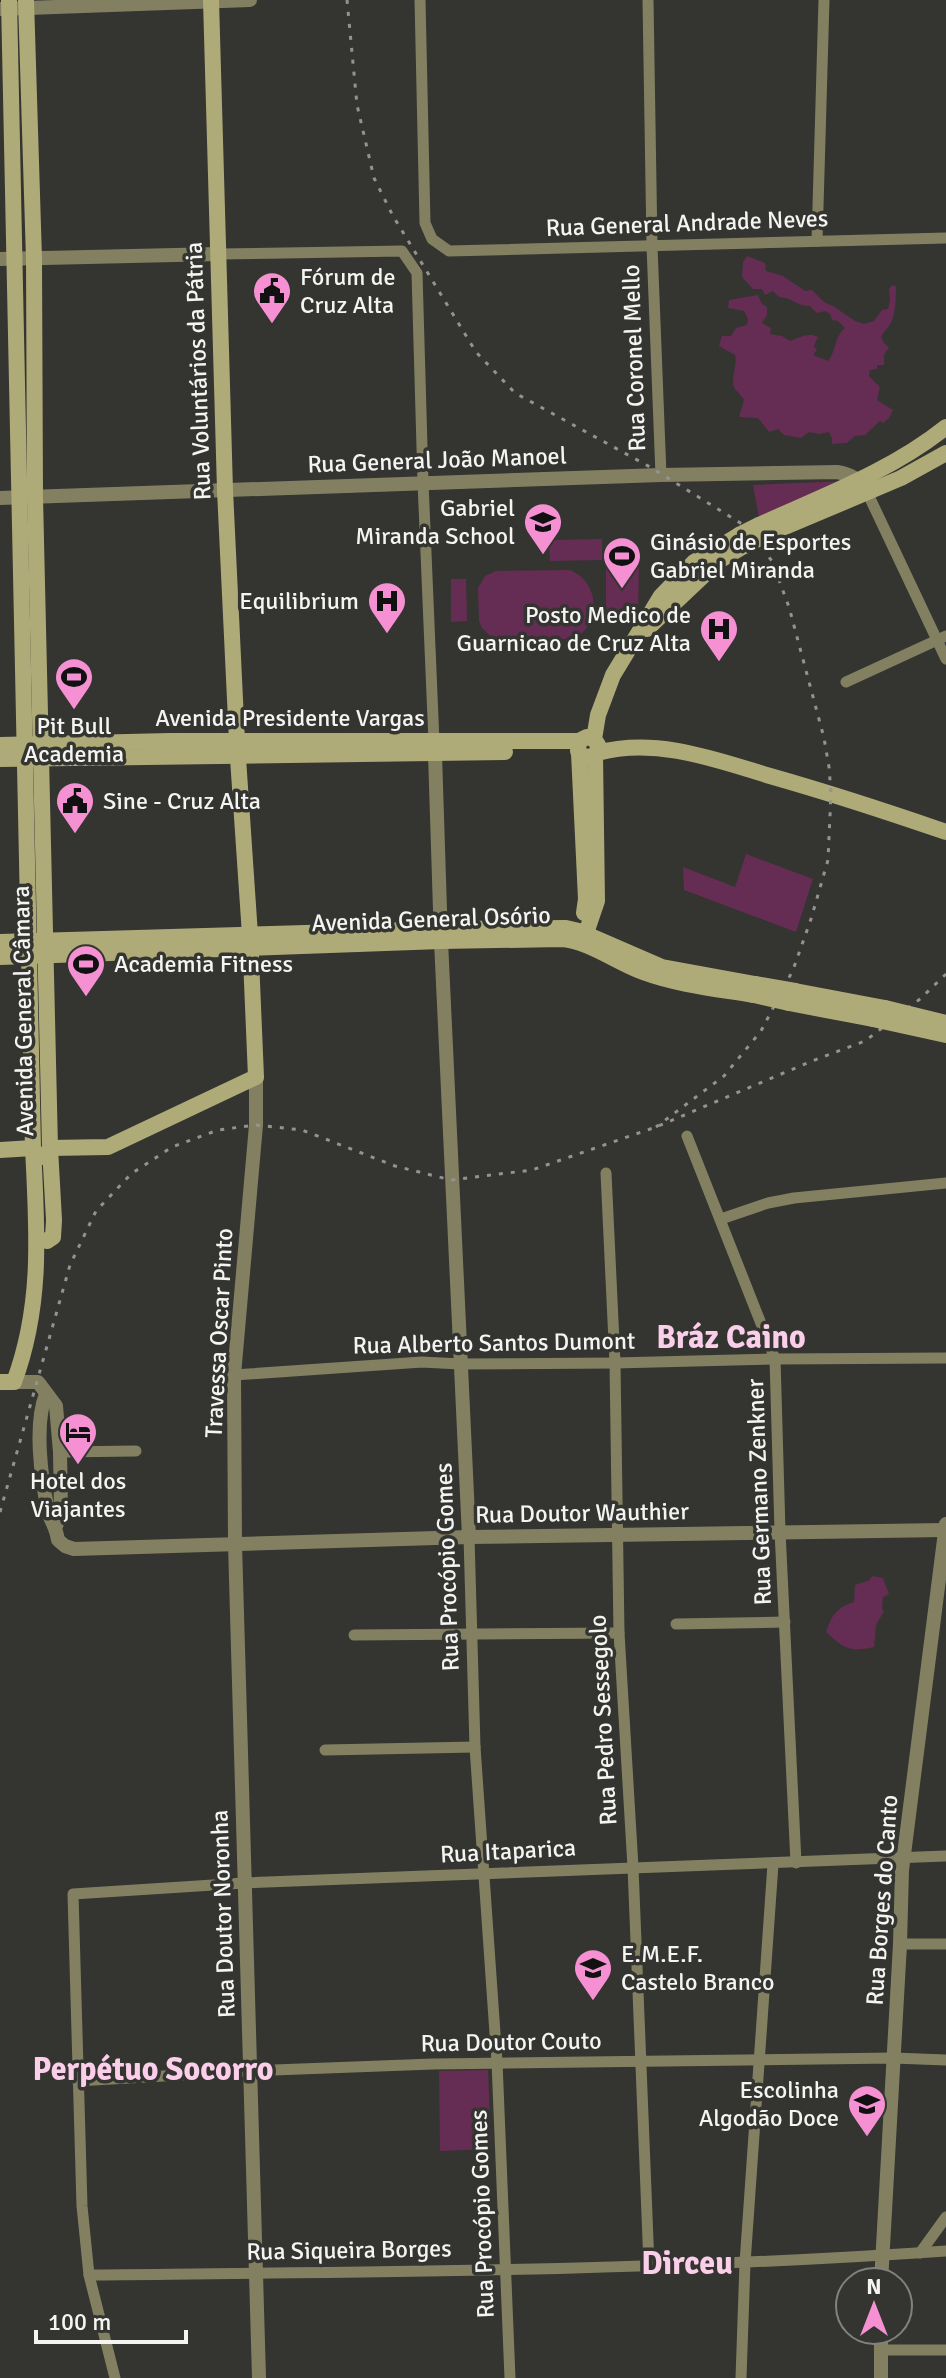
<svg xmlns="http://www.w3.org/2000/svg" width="946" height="2378" font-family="Signika,sans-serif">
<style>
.green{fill:#652d53}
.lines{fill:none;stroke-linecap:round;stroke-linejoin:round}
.minor{stroke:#828061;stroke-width:11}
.tertiary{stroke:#828061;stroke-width:14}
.secondary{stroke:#aeab78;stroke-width:16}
.rail{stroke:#939391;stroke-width:3;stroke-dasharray:4 8;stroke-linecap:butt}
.secondary-bridge{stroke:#aeab78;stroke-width:16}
.labels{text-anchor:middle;stroke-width:7;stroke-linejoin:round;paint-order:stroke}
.street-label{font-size:24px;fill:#f4f4f2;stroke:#343431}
.poi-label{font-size:24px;fill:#f4f4f2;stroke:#343431;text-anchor:start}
.district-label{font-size:32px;font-weight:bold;fill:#fbcfea;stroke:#343431}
</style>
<rect width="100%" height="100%" fill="#343431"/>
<!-- green -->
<g class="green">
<path d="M 747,256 L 765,263 L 766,271 L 783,276 L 805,291 L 812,290 L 824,302 L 833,306 L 855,321 L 864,324 L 874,321 L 882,310 L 888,309 L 890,300 L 889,289 L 892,285 L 896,286 C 896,298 896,316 889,326 C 886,330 883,333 881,337 L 884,343 L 889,347 L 884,355 L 884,365 L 877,365 L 877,369 L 870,370 L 869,376 L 880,387 L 877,400 L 893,410 L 889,418 L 883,423 L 880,421 L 865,435 L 855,436 L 847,443 L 832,444 L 832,439 L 829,432 L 819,434 L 809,432 L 801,438 L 784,435 L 778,429 L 769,432 L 758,418 L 739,417 L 744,400 C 742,396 738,393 735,389 C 729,380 738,366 735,355 L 719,346 L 722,336 L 731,336 L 736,328 L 747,325 L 748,319 L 744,311 L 728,308 L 729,300 L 758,295 L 762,304 L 767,307 L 767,315 L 762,323 L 771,328 L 770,334 L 782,336 L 790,341 C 800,338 807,332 818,337 L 814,346 L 817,350 L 813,355 L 828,361 C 837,350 834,337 845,328 L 838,321 L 832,320 L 830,314 L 825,311 L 817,313 L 810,306 C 798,307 791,297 779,297 L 773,291 L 765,295 L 762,289 L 753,289 L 742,277 L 743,262 Z"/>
<path d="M 847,481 L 759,518 L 753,485 Z"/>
<path d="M 602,539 L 602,560 L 550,561 L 549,540 Z"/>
<path d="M 606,561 L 639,561 L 638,619 L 606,619 Z"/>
<path d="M 569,570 C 600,580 602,626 573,639 L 497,639 L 489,635 L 482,628 L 479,621 L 478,588 L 485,576 L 496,571 Z"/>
<path d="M 451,579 L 466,579 L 467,621 L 451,622 Z"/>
<path d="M 746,854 L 813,879 L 796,932 L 684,890 L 683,867 L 735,887 Z"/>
<path d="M 872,1576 L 883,1578 L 889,1594 L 883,1597 L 882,1609 L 884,1611 L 876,1625 L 874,1647 C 849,1653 844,1648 826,1632 C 832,1615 836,1608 854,1602 L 855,1585 L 870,1580 Z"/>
<path d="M 488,2070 L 491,2149 L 440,2151 L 439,2071 Z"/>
</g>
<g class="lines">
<!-- minor -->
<g class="minor">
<path d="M 420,0 L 425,223 L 432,239 L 449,251 L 946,238"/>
<path d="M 648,0 L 652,246 L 661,475"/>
<path d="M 817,241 L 824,0"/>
<path d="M 219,254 L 402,251 L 417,273 L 423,482 L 434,742"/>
<path d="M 867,492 L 946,659"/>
<path d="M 846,682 L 946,636"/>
<path d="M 687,1136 L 775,1359 L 780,1531 L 796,1863"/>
<path d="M 606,1173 L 615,1363 L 619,1633 L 633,1867 L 649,2265"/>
<path d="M 721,1219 L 768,1203 L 794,1198 L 946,1183"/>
<path d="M 234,1375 L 422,1362 L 460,1364 L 615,1363 L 775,1359 L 946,1358"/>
<path d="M 60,1452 L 136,1451"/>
<path d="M 469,1537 L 475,1747 L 497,2062 L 510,2378"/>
<path d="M 676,1624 L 785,1622"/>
<path d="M 354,1635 L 619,1633"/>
<path d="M 325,1750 L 475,1747"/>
<path d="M 900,1944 L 946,1944"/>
<path d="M 77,2081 L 250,2071 L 433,2064 L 893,2058 L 946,2060"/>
<path d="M 920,2253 L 946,2217"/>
<path d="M 89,2275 C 375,2272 661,2271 946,2251"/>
<path d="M 881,2350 L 946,2350"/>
<path d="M 115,2378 L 89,2275 L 82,2206 L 73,1894 L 244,1883 L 946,1856"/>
<path d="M 741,2378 L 745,2263 L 773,1864"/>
</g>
<!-- tertiary -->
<g class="tertiary">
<path d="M 0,9 L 250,0"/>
<path d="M 0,259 L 219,254"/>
<path d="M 0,498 L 661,475 L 837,472 C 849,474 858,478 865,488"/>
<path d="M 438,744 L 439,747 L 435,754 L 441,941 L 469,1537"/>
<path d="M 256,1077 L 256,1125 L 234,1375 L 235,1544 L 259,2378"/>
<path d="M 14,1382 L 38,1382 L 56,1406 L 60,1452 L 61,1513 L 56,1526"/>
<path d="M 46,1394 C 34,1424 41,1478 48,1510 C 50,1521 56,1526 58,1540 L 65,1546 L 74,1549 L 469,1537 L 945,1530"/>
<path d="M 881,2282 L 900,1944 L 902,1870 L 946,1524"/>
<path d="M 881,2378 L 881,2330"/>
</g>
<!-- secondary -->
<g class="secondary">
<path d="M 26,0 L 34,259 L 35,497 L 50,1148 L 54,1220 L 53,1237 L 47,1241 L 37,1239"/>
<path d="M 759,525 C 823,496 891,471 946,427"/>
<path d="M 766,535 L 901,478 L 946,453"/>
<path d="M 647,629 L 719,561 L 744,546"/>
<path d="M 594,739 L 587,737 L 579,741 L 578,751 L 582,756 L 591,757 L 597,753 L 598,745 L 594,739 L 598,715 L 613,675 L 661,596 L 694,562 L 739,535"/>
<path d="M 0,745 L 170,741 L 579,741"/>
<path d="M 579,753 L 586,899 L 584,913"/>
<path d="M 597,753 C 656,737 714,759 770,776 C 830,793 888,812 946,832"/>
<path d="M 0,759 L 505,752"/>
<path d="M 0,942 L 441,929 L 566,928 L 579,931 L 662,967 L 755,984"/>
<path d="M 583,942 L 597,901 L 595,755"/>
<path d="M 0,957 L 441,941 L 561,939 C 587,940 618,963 643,972 C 678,985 718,989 754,995"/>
<path d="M 795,991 L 885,1008"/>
<path d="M 789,1003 L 873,1019"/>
<path d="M 0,1150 L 33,1148 L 36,1154 L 42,1157 L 47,1154 L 50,1148 L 108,1147 L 256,1077 L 250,935 L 238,758 L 243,751 L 237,741 L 225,490 L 211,0"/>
<path d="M 0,1382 L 14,1382 C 43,1304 37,1230 33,1148 L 9,0"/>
</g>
<!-- rail -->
<g class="rail">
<path d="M 347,0 L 357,105 L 374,178 L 393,216 L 476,352 L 515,393 L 650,467 L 742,524 L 772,561 L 789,607 L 824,738 L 829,767 L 831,793 L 828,860 L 811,919 L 793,970 L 761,1031 L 724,1076 L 656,1127"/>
<path d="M 0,1512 L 70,1265 L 96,1211 L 131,1174 L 172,1147 L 218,1130 L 256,1125 L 302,1130 L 395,1166 L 451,1180 L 532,1170 L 656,1127 L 812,1061 L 865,1041 L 920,999 L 946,974"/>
</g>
<!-- secondary-bridge -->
<g class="secondary-bridge">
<path d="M 739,535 L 759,525"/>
<path d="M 744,546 L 766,535"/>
<path d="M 755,984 L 795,991"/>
<path d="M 754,995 L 789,1003"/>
<path d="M 885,1008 L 946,1023"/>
<path d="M 873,1019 L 946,1035"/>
</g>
</g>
<!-- icons -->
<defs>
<symbol id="civic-pin" viewBox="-11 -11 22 30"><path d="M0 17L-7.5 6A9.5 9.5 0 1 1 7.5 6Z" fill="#f591d2" stroke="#343431"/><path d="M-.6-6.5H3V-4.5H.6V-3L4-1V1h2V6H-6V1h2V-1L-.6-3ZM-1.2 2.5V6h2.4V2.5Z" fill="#111"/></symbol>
<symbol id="school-pin" viewBox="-11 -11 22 30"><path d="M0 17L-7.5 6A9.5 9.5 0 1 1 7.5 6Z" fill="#f591d2" stroke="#343431"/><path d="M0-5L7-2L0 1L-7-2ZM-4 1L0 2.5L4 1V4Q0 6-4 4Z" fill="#111"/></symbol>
<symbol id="stadium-pin" viewBox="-11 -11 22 30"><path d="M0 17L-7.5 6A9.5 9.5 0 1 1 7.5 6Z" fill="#f591d2" stroke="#343431"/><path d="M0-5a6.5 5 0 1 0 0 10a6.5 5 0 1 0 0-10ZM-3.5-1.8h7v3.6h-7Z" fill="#111"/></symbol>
<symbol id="hospital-pin" viewBox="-11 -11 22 30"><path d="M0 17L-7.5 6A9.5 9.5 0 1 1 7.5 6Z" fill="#f591d2" stroke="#343431"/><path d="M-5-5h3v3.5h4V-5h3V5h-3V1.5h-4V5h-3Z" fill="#111"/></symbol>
<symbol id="hotel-pin" viewBox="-11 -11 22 30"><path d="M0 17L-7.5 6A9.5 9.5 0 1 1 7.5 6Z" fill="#f591d2" stroke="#343431"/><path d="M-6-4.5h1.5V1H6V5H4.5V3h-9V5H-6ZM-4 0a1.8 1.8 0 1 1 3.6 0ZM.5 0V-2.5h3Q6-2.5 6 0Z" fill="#111"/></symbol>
</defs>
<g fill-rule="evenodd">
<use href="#civic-pin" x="250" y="269" width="44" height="60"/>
<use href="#school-pin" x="521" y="500" width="44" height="60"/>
<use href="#stadium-pin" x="600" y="534" width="44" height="60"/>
<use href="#hospital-pin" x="365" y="579" width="44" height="60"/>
<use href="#hospital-pin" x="697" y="607" width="44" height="60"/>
<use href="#stadium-pin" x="52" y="655" width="44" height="60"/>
<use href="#civic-pin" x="53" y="779" width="44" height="60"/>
<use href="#stadium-pin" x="64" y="942" width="44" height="60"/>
<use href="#hotel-pin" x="56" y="1410" width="44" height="60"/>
<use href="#school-pin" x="571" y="1946" width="44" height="60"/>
<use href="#school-pin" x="845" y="2082" width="44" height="60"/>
</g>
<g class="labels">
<!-- street labels -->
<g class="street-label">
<text transform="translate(687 223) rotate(-2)" y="8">Rua General Andrade Neves</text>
<text transform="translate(634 358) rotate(-92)" y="8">Rua Coronel Mello</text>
<text transform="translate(198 371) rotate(-92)" y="8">Rua Voluntários da Pátria</text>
<text transform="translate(437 460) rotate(-2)" y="8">Rua General João Manoel</text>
<text x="290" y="726">Avenida Presidente Vargas</text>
<text transform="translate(431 919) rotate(-2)" y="8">Avenida General Osório</text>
<text transform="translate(23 1011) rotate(-91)" y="8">Avenida General Câmara</text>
<text transform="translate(219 1333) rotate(-87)" y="8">Travessa Oscar Pinto</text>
<text transform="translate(494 1343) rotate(-1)" y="8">Rua Alberto Santos Dumont</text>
<text transform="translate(759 1492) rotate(-92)" y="8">Rua Germano Zenkner</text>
<text transform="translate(582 1513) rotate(-1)" y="8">Rua Doutor Wauthier</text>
<text transform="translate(447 1567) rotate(-92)" y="8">Rua Procópio Gomes</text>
<text transform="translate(603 1720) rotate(-93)" y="8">Rua Pedro Sessegolo</text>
<text transform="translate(508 1851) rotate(-3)" y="8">Rua Itaparica</text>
<text transform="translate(882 1900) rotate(-86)" y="8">Rua Borges do Canto</text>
<text transform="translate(223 1914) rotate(-92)" y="8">Rua Doutor Noronha</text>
<text transform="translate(511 2042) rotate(-1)" y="8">Rua Doutor Couto</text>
<text transform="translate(482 2214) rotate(-92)" y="8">Rua Procópio Gomes</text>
<text transform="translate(349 2250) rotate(-1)" y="8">Rua Siqueira Borges</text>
</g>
<!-- poi labels -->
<g class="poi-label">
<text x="300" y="285">Fórum de<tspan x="300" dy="28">Cruz Alta</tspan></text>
<text x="515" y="516" text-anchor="end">Gabriel<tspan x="515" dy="28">Miranda School</tspan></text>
<text x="650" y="550">Ginásio de Esportes<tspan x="650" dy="28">Gabriel Miranda</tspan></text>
<text x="359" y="609" text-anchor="end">Equilibrium</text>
<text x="691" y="623" text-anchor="end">Posto Medico de<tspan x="691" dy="28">Guarnicao de Cruz Alta</tspan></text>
<text x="74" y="734" text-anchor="middle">Pit Bull<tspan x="74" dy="28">Academia</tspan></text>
<text x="103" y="809">Sine - Cruz Alta</text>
<text x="114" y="972">Academia Fitness</text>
<text x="78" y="1489" text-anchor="middle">Hotel dos<tspan x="78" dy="28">Viajantes</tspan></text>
<text x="621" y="1962">E.M.E.F.<tspan x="621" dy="28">Castelo Branco</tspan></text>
<text x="839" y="2098" text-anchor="end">Escolinha<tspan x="839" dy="28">Algodão Doce</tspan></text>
</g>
<!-- district labels -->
<g class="district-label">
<text x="731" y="1348">Bráz Caino</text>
<text x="153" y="2080">Perpétuo Socorro</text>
<text x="687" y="2274">Dirceu</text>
</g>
</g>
<!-- north arrow -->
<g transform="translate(874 2306)"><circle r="38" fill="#343431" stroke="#81817e" stroke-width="2"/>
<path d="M0-6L14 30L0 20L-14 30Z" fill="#f591d2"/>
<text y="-12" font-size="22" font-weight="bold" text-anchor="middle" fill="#f4f4f2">N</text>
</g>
<!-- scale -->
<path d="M36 2330v12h150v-12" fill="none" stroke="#f4f4f2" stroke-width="4"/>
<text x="48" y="2330" font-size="24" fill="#f4f4f2" stroke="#343431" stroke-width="6" paint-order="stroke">100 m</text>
</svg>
